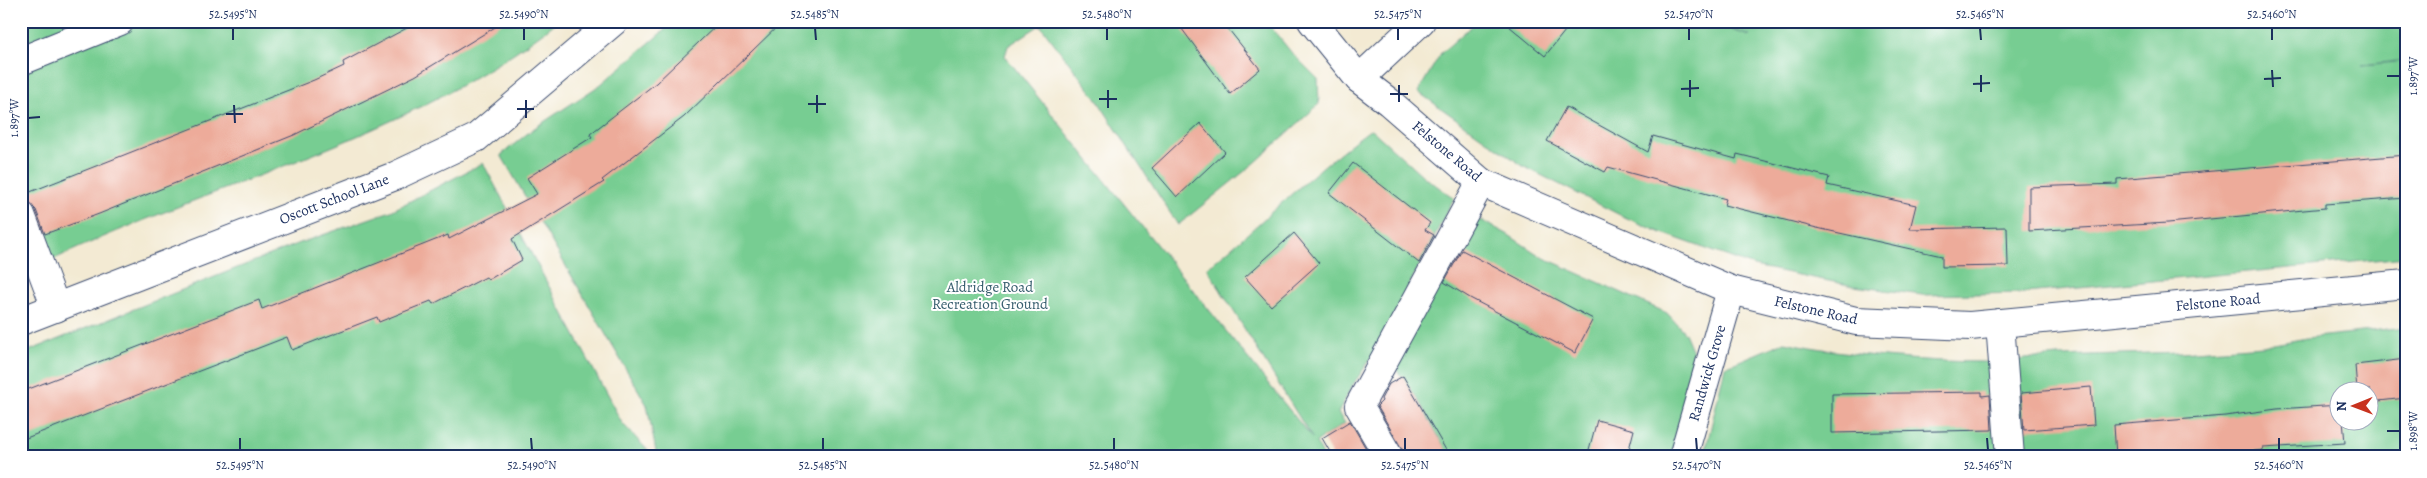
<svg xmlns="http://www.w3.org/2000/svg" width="2427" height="478" font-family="Alegreya,serif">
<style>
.green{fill:#77cd92;stroke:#497e78;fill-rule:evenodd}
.building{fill:#edab9a}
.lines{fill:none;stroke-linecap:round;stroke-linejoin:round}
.minor-casing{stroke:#3b4b70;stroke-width:30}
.minor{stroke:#fff;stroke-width:28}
.ticks{fill:none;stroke:#1b2f5e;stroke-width:2}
.labels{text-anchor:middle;stroke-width:4;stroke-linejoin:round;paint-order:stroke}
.street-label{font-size:15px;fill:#1b2f5e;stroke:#fff}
.park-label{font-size:15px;fill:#375e6e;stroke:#fff}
.neatline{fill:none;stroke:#1b2f5e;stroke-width:2}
.ticks-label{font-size:12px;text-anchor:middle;fill:#1b2f5e}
</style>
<rect width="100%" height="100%" fill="#fff"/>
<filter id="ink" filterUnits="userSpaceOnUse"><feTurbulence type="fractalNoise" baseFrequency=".02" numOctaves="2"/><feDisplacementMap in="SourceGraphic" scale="10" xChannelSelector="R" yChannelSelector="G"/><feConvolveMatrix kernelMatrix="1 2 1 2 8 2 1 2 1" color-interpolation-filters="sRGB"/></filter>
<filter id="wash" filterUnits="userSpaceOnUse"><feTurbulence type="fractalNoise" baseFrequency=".0096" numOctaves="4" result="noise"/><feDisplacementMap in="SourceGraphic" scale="20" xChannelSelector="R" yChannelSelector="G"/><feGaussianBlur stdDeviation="1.12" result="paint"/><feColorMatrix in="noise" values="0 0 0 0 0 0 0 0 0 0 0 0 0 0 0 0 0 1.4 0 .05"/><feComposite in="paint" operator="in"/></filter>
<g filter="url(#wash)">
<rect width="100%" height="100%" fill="#f3ead3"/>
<!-- green -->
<g class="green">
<path d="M 21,21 L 90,21 L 21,47 Z"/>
<path d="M 141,21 L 558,21 C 409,139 218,181 50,261 L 21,191 L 21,68 Z"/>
<path d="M 675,21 L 1266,21 L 1291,52 L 1318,79 L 1319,104 L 1256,162 L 1178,225 L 1096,98 L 1040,25 L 1008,46 L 1005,56 L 1312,438 L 1207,268 C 1263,223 1312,171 1371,129 L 1423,176 L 1454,198 L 1374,354 L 1352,386 L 1338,413 L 1345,423 L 1316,442 L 1324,457 L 657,457 L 647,405 L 501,155 L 533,129 L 600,85 Z"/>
<path d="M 1477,21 L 1704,21 L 1750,36 L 1707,21 L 2406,21 L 2406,60 L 2362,65 L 2406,61 L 2406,257 L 2026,293 L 1922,295 L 1854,286 L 1754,266 L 1662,233 L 1620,215 L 1523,166 L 1418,92 L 1441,53 Z"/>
<path d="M 483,163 L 622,423 L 654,457 L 21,457 L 21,354 L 300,243 L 391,211 Z"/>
<path d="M 1471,215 L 1507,234 L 1542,257 L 1667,313 L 1685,333 L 1697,361 L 1673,457 L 1450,457 L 1417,398 L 1393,365 Z"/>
<path d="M 2406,327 L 2406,457 L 2022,457 L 2015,360 L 2059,356 L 2181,352 L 2263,346 L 2307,338 ZM 2340,390 L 2370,390 L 2370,420 L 2340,420 Z"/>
<path d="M 1784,342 C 1852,356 1922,362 1991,362 L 2000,457 L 1704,457 L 1725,367 Z"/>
</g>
<g id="blocks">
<!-- building -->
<g class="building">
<path d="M 420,21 L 505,21 L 415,76 L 294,135 L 99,214 L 45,234 L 36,210 L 27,201 L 25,194 L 314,80 L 344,66 L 343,62 Z"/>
<path d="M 721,21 L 783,21 L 684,117 L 602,180 L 604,182 L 512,239 L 522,260 L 488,280 L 486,277 L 433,304 L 431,301 L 379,322 L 377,317 L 292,350 L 287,337 L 21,440 L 21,392 L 259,300 L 262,309 L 448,235 L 449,239 L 537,194 L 527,178 L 592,137 L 590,134 L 656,83 Z"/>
<path d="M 1176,21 L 1222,21 L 1260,69 L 1230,94 Z"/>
<path d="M 1503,21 L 1573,21 L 1545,56 Z"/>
<path d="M 1566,107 L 1648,152 L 1653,136 L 1736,159 L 1737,154 L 1829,177 L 1827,185 L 1916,205 L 1910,229 L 2007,227 L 2008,266 L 1942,267 L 1942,256 L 1817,228 L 1724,205 L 1726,199 L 1608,167 L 1605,172 L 1547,141 Z"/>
<path d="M 1200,123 L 1225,152 L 1177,197 L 1152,168 Z"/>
<path d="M 2406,155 L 2406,198 L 2325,204 L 2325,208 L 2168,223 L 2029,231 L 2029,187 L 2117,184 L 2117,179 Z"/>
<path d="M 1353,163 L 1430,223 L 1425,230 L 1434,235 L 1419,263 L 1329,193 Z"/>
<path d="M 1294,233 L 1319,263 L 1271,306 L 1245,277 Z"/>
<path d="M 1462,250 L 1593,319 L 1575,353 L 1470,298 L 1444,282 Z"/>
<path d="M 2406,359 L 2406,398 L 2370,402 L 2370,390 L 2357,390 L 2355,365 Z"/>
<path d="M 1403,376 L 1450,457 L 1405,457 L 1402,449 L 1377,406 L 1382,401 L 1381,399 L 1389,384 Z"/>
<path d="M 2091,387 L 2094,425 L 2024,430 L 2021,393 Z"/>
<path d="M 1982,392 L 1982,396 L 1990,395 L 1992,430 L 1832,433 L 1832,394 Z"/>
<path d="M 2340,405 L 2340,420 L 2343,420 L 2345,443 L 2263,448 L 2263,450 L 2205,457 L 2116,457 L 2114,425 L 2225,416 L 2277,409 Z"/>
<path d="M 1597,420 L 1634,430 L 1627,457 L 1587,457 Z"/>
<path d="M 1350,421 L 1371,457 L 1333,457 L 1322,438 Z"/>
</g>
</g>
</g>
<g filter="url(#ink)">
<use href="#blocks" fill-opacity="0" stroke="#3b4b70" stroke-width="1"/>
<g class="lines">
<defs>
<g id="minor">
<path d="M 1312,21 L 1359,79 L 1389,102 L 1481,182 L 1731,290 L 1856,321 L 1970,326 L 2406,284"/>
<path d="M 21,61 L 120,21"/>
<path d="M 1359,79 L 1421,21"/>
<path d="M 21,215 L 56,308"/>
<path d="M 21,321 L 395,176 L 476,138 L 614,21"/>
<path d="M 2000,323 L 2010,457"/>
<path d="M 1389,457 L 1359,406 L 1481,182"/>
<path d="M 1683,457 L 1731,290"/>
</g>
</defs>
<!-- minor casing -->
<use href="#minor" class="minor-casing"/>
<!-- minor -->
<use href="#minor" class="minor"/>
</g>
</g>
<!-- ticks -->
<path class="ticks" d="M 233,28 L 233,40M 524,28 L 524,40M 815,28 L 816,40M 1107,28 L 1107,40M 1398,28 L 1398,40M 1689,28 L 1689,40M 1980,28 L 1981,40M 2272,28 L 2272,40M 2272,70 L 2273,87M 1981,75 L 1981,92M 2387,76 L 2400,76M 2264,79 L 2281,78M 1690,80 L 1690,97M 1973,84 L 1990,83M 1399,85 L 1399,102M 1681,89 L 1699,88M 1108,90 L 1108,108M 1390,94 L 1408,94M 817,95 L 817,113M 1099,99 L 1117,99M 526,100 L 526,118M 808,104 L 826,104M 234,105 L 235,123M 517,109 L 534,109M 226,114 L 243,114M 28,118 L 40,117M 2387,431 L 2400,431M 240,438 L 240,450M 531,438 L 532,450M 823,438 L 823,450M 1114,438 L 1114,450M 1405,438 L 1405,450M 1696,438 L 1697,450M 1987,438 L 1988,450M 2279,438 L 2279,450"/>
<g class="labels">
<!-- street labels -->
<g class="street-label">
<text transform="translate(1447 151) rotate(40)" y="5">Felstone Road</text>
<text transform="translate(334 199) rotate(-21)" y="5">Oscott School Lane</text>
<text transform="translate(2218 302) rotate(-5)" y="5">Felstone Road</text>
<text transform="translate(1816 310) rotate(13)" y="5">Felstone Road</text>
<text transform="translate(1707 373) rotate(-74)" y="5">Randwick Grove</text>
</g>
<!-- park labels -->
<g class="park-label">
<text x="990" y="292">Aldridge Road<tspan x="990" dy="17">Recreation Ground</tspan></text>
</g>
</g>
<!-- margin -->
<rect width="2427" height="478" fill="none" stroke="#fff" stroke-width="55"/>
<!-- north arrow -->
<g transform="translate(2354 406) rotate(269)"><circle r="24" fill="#ffffff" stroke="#a4acbf"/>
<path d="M0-4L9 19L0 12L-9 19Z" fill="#c8321e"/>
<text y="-8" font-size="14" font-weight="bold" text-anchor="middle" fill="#1b2f5e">N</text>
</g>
<rect x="28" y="28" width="2372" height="422" class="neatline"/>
<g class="ticks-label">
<text x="233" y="18">52.5495°N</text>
<text x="524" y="18">52.5490°N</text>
<text x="815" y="18">52.5485°N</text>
<text x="1107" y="18">52.5480°N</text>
<text x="1398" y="18">52.5475°N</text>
<text x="1689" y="18">52.5470°N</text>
<text x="1980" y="18">52.5465°N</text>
<text x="2272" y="18">52.5460°N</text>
<text transform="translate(2413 76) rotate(-90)" y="4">1.897°W</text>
<text transform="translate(14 118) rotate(-90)" y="4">1.897°W</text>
<text transform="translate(2413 431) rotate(-90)" y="4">1.898°W</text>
<text x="240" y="469">52.5495°N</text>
<text x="532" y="469">52.5490°N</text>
<text x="823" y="469">52.5485°N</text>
<text x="1114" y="469">52.5480°N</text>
<text x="1405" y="469">52.5475°N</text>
<text x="1697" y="469">52.5470°N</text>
<text x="1988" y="469">52.5465°N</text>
<text x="2279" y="469">52.5460°N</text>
</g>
</svg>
